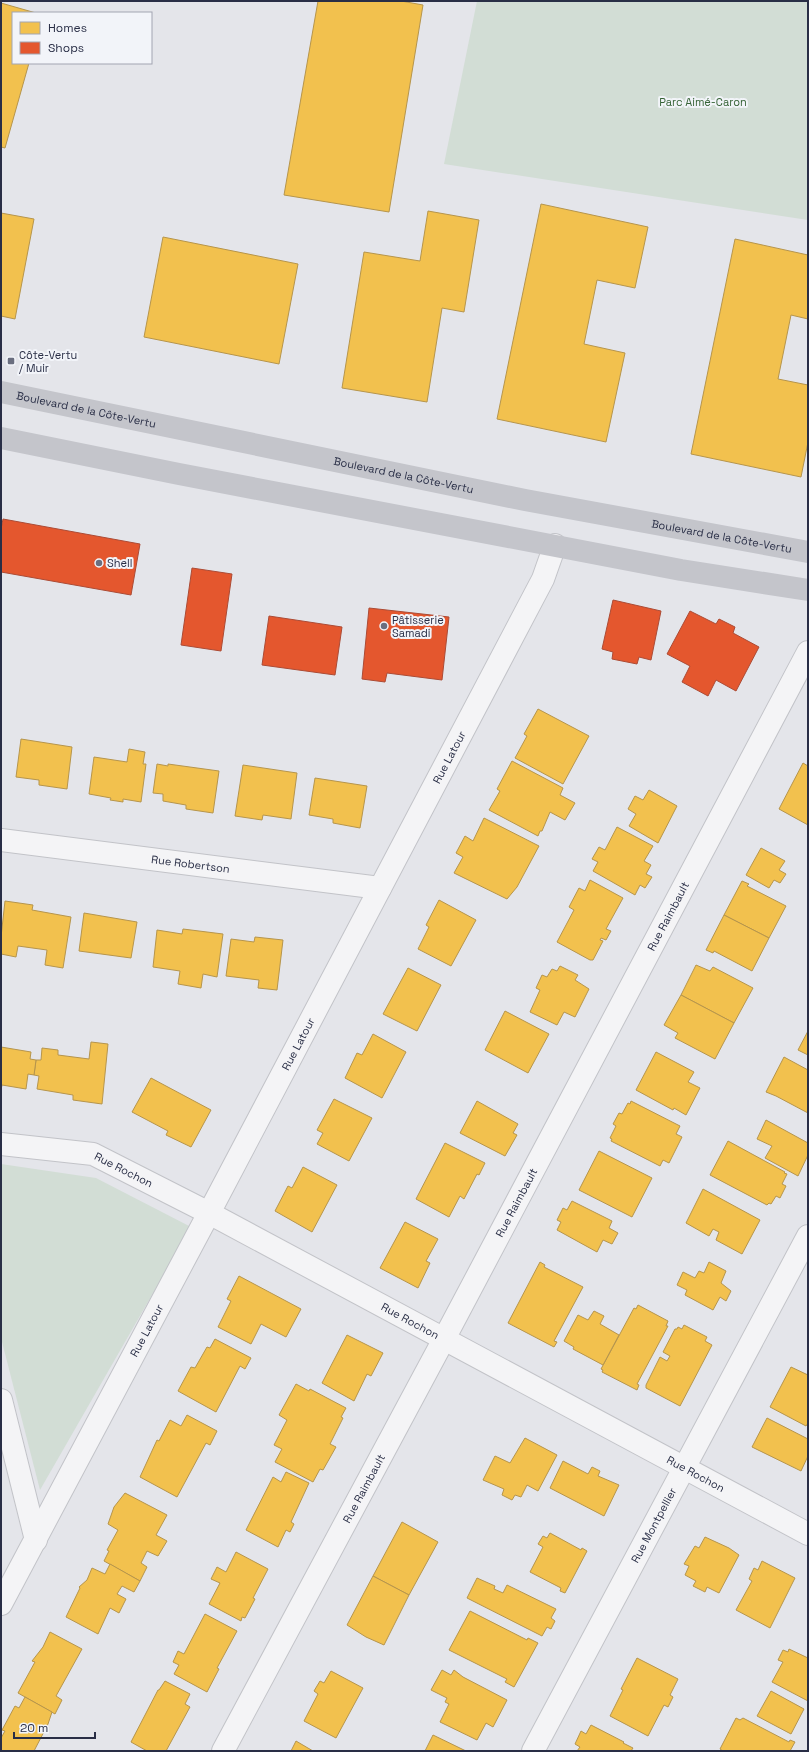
<svg xmlns="http://www.w3.org/2000/svg" width="809" height="1752" font-family="'Space Grotesk',sans-serif">
<style>
.green{fill:#d2ddd5}
.homes{fill:#f2c14e;stroke:#b6954c}
.shops{fill:#e4572e;stroke:#ac4b35}
.lines{fill:none;stroke-linecap:round;stroke-linejoin:round}
.minor-casing{stroke:#c2c3c8;stroke-width:24}
.minor{stroke:#f4f4f6;stroke-width:22}
.secondary{stroke:#c4c5cb;stroke-width:22}
.poi-dot{fill:#6a6e7f;stroke:#f2f4f9;stroke-width:1.5}
.labels{text-anchor:middle;stroke-width:4;stroke-linejoin:round;paint-order:stroke}
.park-label{font-size:11px;fill:#356235;stroke:#f2f4f9}
.poi-label{font-size:11px;fill:#292e46;stroke:#f2f4f9;text-anchor:start}
.street-label{font-size:11px;fill:#292e46;stroke:#f2f4f9}
</style>
<rect width="100%" height="100%" fill="#e4e5ea"/>
<!-- green -->
<g class="green">
<path d="M 477,1 L 808,1 L 808,220 L 444,164 Z"/>
<path d="M 1,1164 L 96,1178 L 191,1227 L 40,1490 L 1,1338 Z"/>
</g>
<!-- homes -->
<g class="homes">
<path d="M 318,1 L 401,1 L 423,5 L 389,212 L 284,195 Z"/>
<path d="M 1,3 L 36,13 L 13,13 L 13,63 L 29,63 L 5,148 L 1,147 Z"/>
<path d="M 541,204 L 648,227 L 635,288 L 597,280 L 584,344 L 625,353 L 606,442 L 497,419 Z"/>
<path d="M 428,211 L 479,220 L 464,312 L 442,308 L 427,402 L 342,388 L 364,252 L 420,261 Z"/>
<path d="M 1,213 L 34,219 L 15,319 L 1,316 Z"/>
<path d="M 163,237 L 298,264 L 279,364 L 144,337 Z"/>
<path d="M 735,239 L 808,255 L 808,319 L 791,315 L 778,379 L 808,385 L 808,442 L 801,477 L 691,454 Z"/>
<path d="M 538,709 L 589,736 L 563,784 L 515,758 L 527,736 L 524,734 Z"/>
<path d="M 21,739 L 72,747 L 67,789 L 39,785 L 39,780 L 16,777 Z"/>
<path d="M 129,749 L 145,752 L 143,764 L 146,764 L 141,802 L 123,799 L 123,802 L 110,800 L 111,798 L 89,794 L 94,757 L 127,762 Z"/>
<path d="M 512,761 L 563,788 L 560,795 L 575,803 L 565,820 L 550,812 L 542,831 L 540,831 L 538,836 L 489,810 L 500,791 L 497,789 Z"/>
<path d="M 803,763 L 808,766 L 808,825 L 779,809 Z"/>
<path d="M 157,764 L 168,766 L 168,764 L 219,771 L 213,813 L 186,809 L 186,805 L 163,801 L 163,794 L 153,793 Z"/>
<path d="M 243,765 L 297,773 L 291,819 L 263,815 L 262,820 L 235,816 Z"/>
<path d="M 315,778 L 367,786 L 360,828 L 333,823 L 333,819 L 309,815 Z"/>
<path d="M 649,790 L 677,806 L 658,843 L 629,826 L 636,814 L 628,809 L 635,796 L 643,800 Z"/>
<path d="M 484,818 L 539,846 L 517,887 L 507,899 L 454,873 L 463,857 L 456,853 L 465,836 L 473,841 Z"/>
<path d="M 617,827 L 653,846 L 644,861 L 651,865 L 646,874 L 652,877 L 645,888 L 640,885 L 635,895 L 593,871 L 598,862 L 592,859 L 599,847 L 605,850 Z"/>
<path d="M 761,848 L 785,861 L 779,870 L 786,874 L 780,883 L 774,880 L 769,888 L 746,875 Z"/>
<path d="M 590,880 L 623,898 L 606,929 L 611,931 L 606,940 L 601,938 L 600,940 L 603,941 L 593,960 L 590,960 L 557,942 L 574,910 L 569,907 L 579,888 L 585,891 Z"/>
<path d="M 742,881 L 749,884 L 747,886 L 786,906 L 769,938 L 724,915 Z"/>
<path d="M 439,900 L 476,920 L 451,966 L 418,949 L 429,927 L 426,925 Z"/>
<path d="M 5,901 L 33,905 L 32,910 L 71,917 L 63,968 L 45,965 L 47,950 L 18,946 L 16,957 L 1,954 L 1,937 Z"/>
<path d="M 84,913 L 137,922 L 131,958 L 79,951 Z"/>
<path d="M 724,915 L 769,938 L 752,971 L 714,951 L 713,953 L 706,950 Z"/>
<path d="M 183,929 L 223,934 L 217,977 L 203,974 L 201,988 L 178,984 L 180,971 L 153,967 L 157,930 L 182,934 Z"/>
<path d="M 255,937 L 283,940 L 277,990 L 258,988 L 259,980 L 226,976 L 231,939 L 254,942 Z"/>
<path d="M 696,965 L 710,971 L 713,967 L 753,988 L 734,1023 L 681,995 Z"/>
<path d="M 560,966 L 578,975 L 575,980 L 589,989 L 575,1017 L 564,1012 L 557,1025 L 530,1012 L 540,990 L 536,988 L 542,975 L 547,977 L 552,969 L 557,971 Z"/>
<path d="M 408,968 L 441,985 L 417,1031 L 383,1014 Z"/>
<path d="M 681,995 L 734,1023 L 715,1059 L 675,1038 L 678,1033 L 664,1025 Z"/>
<path d="M 505,1011 L 549,1034 L 528,1073 L 485,1050 Z"/>
<path d="M 808,1031 L 808,1055 L 798,1050 Z"/>
<path d="M 373,1034 L 406,1052 L 382,1098 L 345,1078 L 357,1053 L 362,1055 Z"/>
<path d="M 91,1042 L 108,1044 L 102,1104 L 73,1100 L 73,1095 L 37,1089 L 39,1076 L 34,1075 L 36,1060 L 41,1060 L 42,1048 L 58,1050 L 58,1055 L 89,1059 Z"/>
<path d="M 1,1047 L 31,1052 L 30,1059 L 36,1060 L 34,1075 L 28,1074 L 26,1089 L 2,1085 L 1,1090 Z"/>
<path d="M 656,1052 L 694,1072 L 688,1082 L 700,1088 L 686,1115 L 674,1108 L 673,1110 L 636,1090 Z"/>
<path d="M 784,1057 L 808,1070 L 808,1113 L 776,1096 L 766,1092 Z"/>
<path d="M 151,1078 L 211,1110 L 191,1147 L 166,1135 L 168,1131 L 132,1112 Z"/>
<path d="M 334,1099 L 372,1118 L 349,1161 L 317,1144 L 323,1133 L 317,1130 Z"/>
<path d="M 477,1101 L 518,1124 L 513,1133 L 517,1135 L 505,1156 L 460,1133 Z"/>
<path d="M 631,1101 L 680,1126 L 676,1134 L 682,1137 L 669,1163 L 663,1160 L 660,1166 L 611,1141 L 612,1139 L 610,1138 L 616,1126 L 613,1124 L 619,1113 L 622,1114 L 628,1103 L 630,1104 Z"/>
<path d="M 766,1120 L 808,1143 L 808,1155 L 798,1176 L 765,1158 L 772,1146 L 757,1139 Z"/>
<path d="M 728,1141 L 785,1172 L 784,1173 L 787,1174 L 782,1184 L 786,1186 L 780,1198 L 776,1196 L 771,1204 L 769,1203 L 767,1205 L 710,1175 Z"/>
<path d="M 445,1143 L 485,1163 L 479,1175 L 477,1174 L 464,1199 L 460,1196 L 449,1217 L 416,1199 Z"/>
<path d="M 599,1151 L 652,1178 L 632,1217 L 579,1190 Z"/>
<path d="M 303,1167 L 337,1185 L 312,1232 L 275,1211 L 288,1186 L 292,1188 Z"/>
<path d="M 703,1189 L 760,1220 L 742,1254 L 716,1240 L 719,1232 L 713,1229 L 709,1236 L 686,1223 Z"/>
<path d="M 572,1201 L 612,1221 L 609,1228 L 618,1233 L 612,1244 L 603,1240 L 597,1252 L 557,1230 L 561,1222 L 557,1220 L 563,1208 L 567,1210 Z"/>
<path d="M 405,1222 L 438,1239 L 426,1261 L 430,1263 L 418,1288 L 380,1268 Z"/>
<path d="M 540,1262 L 545,1265 L 544,1267 L 583,1287 L 554,1341 L 557,1342 L 554,1347 L 508,1323 Z"/>
<path d="M 709,1262 L 726,1271 L 721,1283 L 731,1291 L 726,1301 L 720,1297 L 713,1310 L 685,1295 L 687,1290 L 677,1285 L 683,1272 L 695,1278 L 699,1271 L 704,1273 Z"/>
<path d="M 239,1276 L 301,1309 L 286,1337 L 261,1324 L 251,1344 L 218,1327 L 231,1301 L 227,1299 Z"/>
<path d="M 638,1305 L 668,1321 L 666,1326 L 668,1326 L 637,1384 L 639,1385 L 637,1390 L 602,1372 L 603,1370 L 601,1369 L 634,1308 L 636,1309 Z"/>
<path d="M 594,1311 L 604,1316 L 600,1324 L 619,1335 L 603,1365 L 573,1349 L 574,1347 L 564,1341 L 578,1315 L 588,1320 Z"/>
<path d="M 684,1325 L 707,1337 L 705,1341 L 712,1345 L 680,1406 L 646,1388 L 646,1385 L 660,1357 L 667,1361 L 670,1356 L 663,1352 L 675,1329 L 677,1329 L 678,1327 L 682,1329 Z"/>
<path d="M 347,1335 L 383,1353 L 371,1376 L 367,1374 L 354,1401 L 322,1383 Z"/>
<path d="M 215,1339 L 251,1358 L 245,1369 L 240,1366 L 216,1412 L 178,1391 L 191,1367 L 195,1368 L 207,1347 L 210,1348 Z"/>
<path d="M 791,1367 L 808,1375 L 808,1423 L 806,1426 L 770,1407 Z"/>
<path d="M 296,1384 L 309,1391 L 310,1389 L 346,1408 L 341,1417 L 343,1418 L 330,1444 L 336,1447 L 323,1470 L 320,1469 L 313,1482 L 275,1462 L 282,1449 L 274,1445 L 287,1420 L 279,1415 Z"/>
<path d="M 187,1415 L 217,1431 L 210,1445 L 206,1443 L 177,1497 L 140,1477 L 157,1440 L 159,1441 L 170,1420 L 181,1426 Z"/>
<path d="M 767,1418 L 808,1439 L 808,1456 L 801,1471 L 752,1447 Z"/>
<path d="M 525,1438 L 557,1455 L 538,1491 L 527,1485 L 521,1497 L 515,1495 L 512,1500 L 502,1495 L 504,1489 L 483,1480 L 495,1456 L 510,1463 Z"/>
<path d="M 563,1461 L 588,1474 L 592,1467 L 600,1471 L 598,1476 L 619,1485 L 604,1516 L 550,1488 Z"/>
<path d="M 286,1472 L 309,1483 L 291,1522 L 294,1524 L 290,1532 L 286,1530 L 278,1547 L 246,1530 L 273,1477 L 281,1482 Z"/>
<path d="M 125,1493 L 167,1515 L 156,1535 L 167,1541 L 158,1556 L 147,1551 L 141,1563 L 147,1567 L 140,1581 L 104,1561 L 109,1551 L 107,1550 L 118,1530 L 108,1524 L 114,1507 Z"/>
<path d="M 402,1522 L 438,1542 L 409,1595 L 373,1576 Z"/>
<path d="M 550,1533 L 581,1550 L 582,1548 L 587,1551 L 565,1593 L 560,1591 L 561,1588 L 530,1572 L 543,1547 L 538,1544 L 543,1536 L 547,1538 Z"/>
<path d="M 705,1537 L 729,1548 L 739,1555 L 719,1593 L 707,1587 L 705,1592 L 693,1586 L 696,1581 L 685,1575 L 689,1566 L 684,1564 L 695,1546 L 699,1548 Z"/>
<path d="M 236,1552 L 268,1569 L 253,1598 L 255,1599 L 245,1618 L 242,1617 L 241,1621 L 209,1604 L 220,1583 L 211,1579 L 217,1567 L 226,1572 Z"/>
<path d="M 762,1561 L 795,1578 L 770,1628 L 736,1610 L 752,1581 L 749,1579 L 754,1568 L 758,1570 Z"/>
<path d="M 110,1564 L 140,1581 L 134,1592 L 122,1586 L 117,1594 L 126,1599 L 119,1613 L 110,1608 L 98,1634 L 66,1617 L 80,1588 L 79,1587 L 87,1580 L 92,1568 L 105,1574 Z"/>
<path d="M 373,1576 L 409,1595 L 384,1645 L 366,1637 L 347,1625 Z"/>
<path d="M 477,1578 L 495,1586 L 494,1589 L 503,1593 L 507,1585 L 556,1609 L 551,1618 L 555,1621 L 551,1629 L 547,1627 L 542,1636 L 467,1598 Z"/>
<path d="M 470,1611 L 527,1640 L 528,1638 L 538,1643 L 514,1687 L 505,1682 L 507,1679 L 449,1650 Z"/>
<path d="M 205,1614 L 237,1631 L 217,1668 L 219,1669 L 207,1692 L 174,1674 L 179,1665 L 173,1662 L 178,1651 L 184,1654 Z"/>
<path d="M 50,1632 L 82,1649 L 56,1696 L 62,1700 L 55,1714 L 18,1693 L 35,1662 L 32,1661 L 43,1647 Z"/>
<path d="M 789,1649 L 808,1658 L 808,1701 L 772,1682 L 783,1662 L 778,1660 L 783,1650 L 788,1652 Z"/>
<path d="M 637,1658 L 678,1679 L 670,1695 L 673,1697 L 668,1707 L 664,1705 L 648,1736 L 610,1716 L 623,1690 L 621,1689 Z"/>
<path d="M 442,1670 L 451,1675 L 454,1670 L 463,1677 L 507,1700 L 493,1727 L 486,1723 L 477,1740 L 440,1722 L 449,1704 L 445,1702 L 447,1698 L 431,1690 Z"/>
<path d="M 331,1671 L 363,1688 L 336,1738 L 304,1721 L 318,1694 L 314,1691 L 320,1681 L 324,1683 Z"/>
<path d="M 165,1681 L 190,1694 L 185,1704 L 190,1707 L 166,1751 L 147,1751 L 131,1742 L 158,1690 L 159,1690 Z"/>
<path d="M 771,1691 L 804,1709 L 791,1734 L 757,1716 Z"/>
<path d="M 25,1697 L 52,1712 L 48,1724 L 34,1751 L 1,1751 L 1,1738 L 5,1731 L 2,1730 L 15,1706 L 19,1708 Z"/>
<path d="M 736,1718 L 740,1720 L 743,1718 L 789,1742 L 790,1740 L 795,1742 L 790,1751 L 723,1751 L 720,1749 Z"/>
<path d="M 591,1725 L 624,1742 L 623,1743 L 633,1748 L 631,1751 L 577,1751 L 580,1747 L 575,1744 L 581,1731 L 586,1734 Z"/>
<path d="M 433,1735 L 466,1751 L 425,1751 Z"/>
<path d="M 296,1741 L 313,1751 L 291,1751 Z"/>
</g>
<!-- shops -->
<g class="shops">
<path d="M 3,519 L 140,544 L 131,595 L 1,572 L 1,529 Z"/>
<path d="M 192,568 L 232,574 L 221,651 L 181,645 Z"/>
<path d="M 613,600 L 661,611 L 651,660 L 639,657 L 637,664 L 612,659 L 613,652 L 602,649 Z"/>
<path d="M 369,608 L 449,617 L 442,680 L 387,673 L 385,682 L 362,679 Z"/>
<path d="M 690,611 L 716,624 L 719,619 L 735,627 L 733,633 L 759,647 L 736,691 L 716,680 L 708,696 L 682,682 L 690,666 L 667,654 Z"/>
<path d="M 269,616 L 342,627 L 335,675 L 262,665 Z"/>
</g>
<g class="lines">
<defs>
<g id="minor">
<path id="s1" d="M 1,840 L 380,888"/>
<path id="s2" d="M 1,1144 L 93,1154 L 209,1213 L 808,1534"/>
<path d="M 1,1400 L 36,1540"/>
<path id="s3" d="M 1,1604 L 209,1213 L 543,579 L 555,545"/>
<path id="s4" d="M 223,1751 L 444,1339 L 808,652"/>
<path id="s5" d="M 533,1751 L 808,1236"/>
</g>
</defs>
<!-- minor casing -->
<use href="#minor" class="minor-casing"/>
<!-- minor -->
<use href="#minor" class="minor"/>
<!-- secondary -->
<g class="secondary">
<path id="s6" d="M 1,392 L 525,500 L 808,552"/>
<path d="M 1,438 L 179,474 L 681,570 L 808,590"/>
</g>
</g>
<!-- markers -->
<g class="poi-dot">
<rect x="7" y="357" width="8" height="8" rx="2"/>
<circle cx="99" cy="563" r="4"/>
<circle cx="384" cy="626" r="4"/>
</g>
<g class="labels">
<!-- park labels -->
<g class="park-label">
<text x="703" y="106">Parc Aimé-Caron</text>
</g>
<!-- poi labels -->
<g class="poi-label">
<text x="19" y="359">Côte-Vertu<tspan x="19" dy="13">/ Muir</tspan></text>
<text x="107" y="567">Shell</text>
<text x="392" y="624">Pâtisserie<tspan x="392" dy="13">Samadi</tspan></text>
</g>
<!-- street labels -->
<g class="street-label">
<text dy="4" stroke="none"><textPath href="#s6" startOffset="87">Boulevard de la Côte-Vertu</textPath></text>
<text dy="4" stroke="none"><textPath href="#s6" startOffset="411">Boulevard de la Côte-Vertu</textPath></text>
<text dy="4" stroke="none"><textPath href="#s6" startOffset="735">Boulevard de la Côte-Vertu</textPath></text>
<text dy="4" stroke="none"><textPath href="#s3" startOffset="958">Rue Latour</textPath></text>
<text dy="4" stroke="none"><textPath href="#s1" startOffset="191">Rue Robertson</textPath></text>
<text dy="4" stroke="none"><textPath href="#s4" startOffset="946">Rue Raimbault</textPath></text>
<text dy="4" stroke="none"><textPath href="#s3" startOffset="634">Rue Latour</textPath></text>
<text dy="4" stroke="none"><textPath href="#s2" startOffset="127">Rue Rochon</textPath></text>
<text dy="4" stroke="none"><textPath href="#s4" startOffset="622">Rue Raimbault</textPath></text>
<text dy="4" stroke="none"><textPath href="#s2" startOffset="451">Rue Rochon</textPath></text>
<text dy="4" stroke="none"><textPath href="#s3" startOffset="310">Rue Latour</textPath></text>
<text dy="4" stroke="none"><textPath href="#s2" startOffset="775">Rue Rochon</textPath></text>
<text dy="4" stroke="none"><textPath href="#s4" startOffset="298">Rue Raimbault</textPath></text>
<text dy="4" stroke="none"><textPath href="#s5" startOffset="256">Rue Montpellier</textPath></text>
</g>
</g>
<!-- border -->
<rect width="809" height="1752" fill="none" stroke="#292e46" stroke-width="4"/>
<!-- legend -->
<rect x="12" y="12" width="140" height="52" fill="#f2f4f9" stroke="#a2a5b1"/>
<rect x="20" y="22" width="20" height="12" fill="#f2c14e" stroke="#a2a5b1"/>
<text x="48" y="32" font-size="12" fill="#292e46">Homes</text>
<rect x="20" y="42" width="20" height="12" fill="#e4572e" stroke="#a2a5b1"/>
<text x="48" y="52" font-size="12" fill="#292e46">Shops</text>
<!-- scale -->
<path d="M14 1732v6h81v-6" fill="none" stroke="#292e46" stroke-width="2"/>
<text x="20" y="1732" font-size="12" fill="#292e46" stroke="#f2f4f9" stroke-width="3" paint-order="stroke">20 m</text>
</svg>
